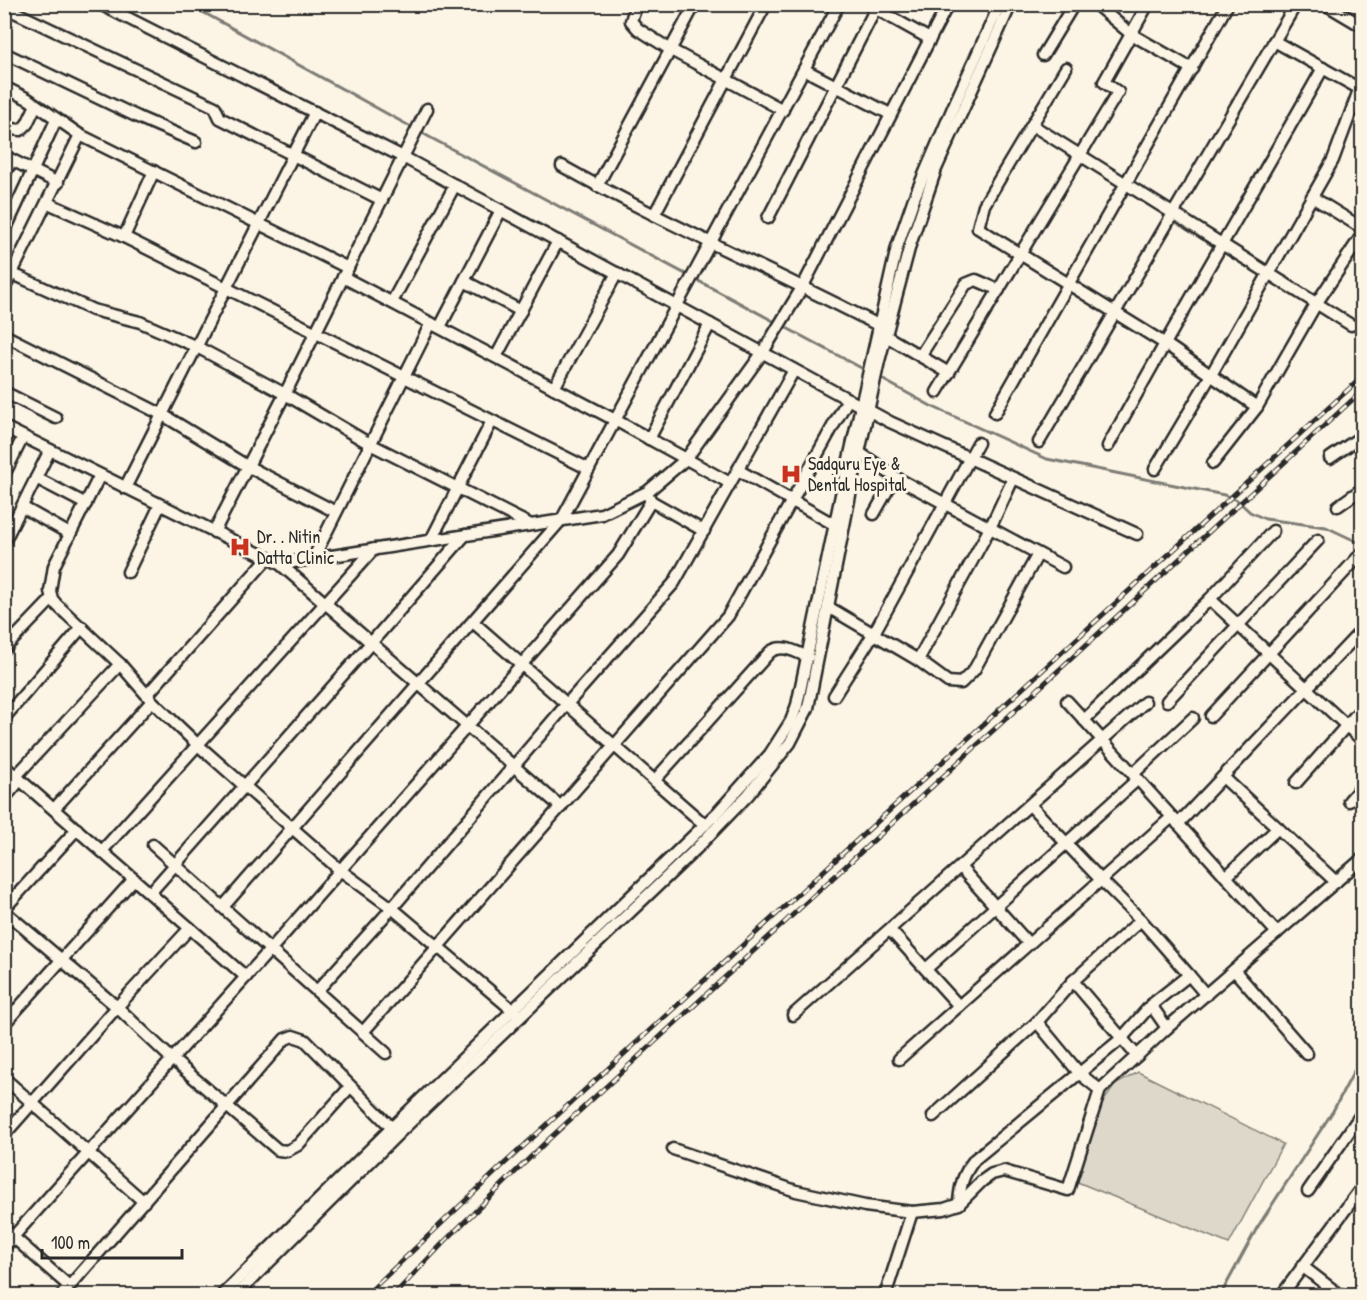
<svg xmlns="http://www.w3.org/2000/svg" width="1367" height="1300" font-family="'Patrick Hand',sans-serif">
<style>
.green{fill:#ded8ca;stroke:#84827a;stroke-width:1.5}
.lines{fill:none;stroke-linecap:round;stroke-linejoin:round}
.stream{stroke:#7d7b74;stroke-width:3}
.minor-casing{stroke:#2b2b2b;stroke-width:15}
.minor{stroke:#fcf5e5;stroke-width:10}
.rail-casing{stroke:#2b2b2b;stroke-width:5}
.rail{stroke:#fcf5e5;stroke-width:3;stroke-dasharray:9;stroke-linecap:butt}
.labels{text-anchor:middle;stroke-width:6;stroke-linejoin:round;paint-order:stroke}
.poi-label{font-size:18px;fill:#2b2b2b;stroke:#fcf5e5;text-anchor:start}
</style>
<rect width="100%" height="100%" fill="#fcf5e5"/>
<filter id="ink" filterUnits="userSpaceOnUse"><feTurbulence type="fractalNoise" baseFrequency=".0167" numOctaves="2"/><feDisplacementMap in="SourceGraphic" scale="12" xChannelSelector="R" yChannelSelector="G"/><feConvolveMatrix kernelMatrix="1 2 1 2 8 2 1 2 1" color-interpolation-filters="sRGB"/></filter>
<g filter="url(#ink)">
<!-- green -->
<path class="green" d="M 1138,1072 L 1283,1144 L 1229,1244 L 1075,1181 L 1099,1108 L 1115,1085 Z"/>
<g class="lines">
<!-- stream -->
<g class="stream">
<path d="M 188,4 L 433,139 L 777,323"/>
<path d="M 783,326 L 867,371"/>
<path d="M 878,377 L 931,406 L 1047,459 L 1224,495 L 1237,500 L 1250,512 L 1265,519 L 1326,527 L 1362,544"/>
<path d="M 1220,1296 L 1257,1228 L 1333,1111 L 1362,1056"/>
</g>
<defs>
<g id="minor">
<path d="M 100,4 L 403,157 L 890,422 L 1137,534"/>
<path d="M 636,4 L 631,21 L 638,29 L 671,50 L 783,110"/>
<path d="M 1095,4 L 1131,34 L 1192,69"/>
<path d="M 1325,4 L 1362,26"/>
<path d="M 4,7 L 215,107 L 220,118 L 382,200"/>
<path d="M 876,9 L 930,39"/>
<path d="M 1274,41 L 1360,89"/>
<path d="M 4,53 L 140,118 L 196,142"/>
<path d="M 1043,55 L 1074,4"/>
<path d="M 1066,68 L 984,205 L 978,228 L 1164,343 L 1257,407"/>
<path d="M 805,70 L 890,114"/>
<path d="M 4,87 L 28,99 L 80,135 L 348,268"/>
<path d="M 1032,125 L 1351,325"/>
<path d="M 4,126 L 12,129 L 21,130 L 27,124 L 36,105"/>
<path d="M 4,156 L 58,183"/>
<path d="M 562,166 C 665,224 774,271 878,325"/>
<path d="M 4,175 L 12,160"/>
<path d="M 597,186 L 695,4"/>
<path d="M 1312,197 L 1362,228"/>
<path d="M 48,203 L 124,237 L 589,469"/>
<path d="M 654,215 L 766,4"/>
<path d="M 768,218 L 878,4"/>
<path d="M 7,226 L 56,120"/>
<path d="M 124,237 L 154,171"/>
<path d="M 4,270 L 93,310 L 140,322 L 197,347 L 285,394 L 370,444 L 529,524"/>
<path d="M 343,277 L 615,420 L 730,483"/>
<path d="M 464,281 L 521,311"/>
<path d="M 4,289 L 80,135"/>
<path d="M 392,302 L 455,185"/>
<path d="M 440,327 L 501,210"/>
<path d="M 4,335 L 163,415 L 247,466 L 336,512"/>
<path d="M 886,336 L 949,373"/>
<path d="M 920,356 L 966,284 L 976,280 L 999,290"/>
<path d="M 496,357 L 558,241"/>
<path d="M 554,388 L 617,273"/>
<path d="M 4,392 L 56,418"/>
<path d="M 937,392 L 1118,92 L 1104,82 L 1148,4"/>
<path d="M 995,413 L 1228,4"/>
<path d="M 4,427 L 280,564 L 561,807"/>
<path d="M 649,439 L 710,324"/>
<path d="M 1039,442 L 1296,4"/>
<path d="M 1108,446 C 1177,319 1252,194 1323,68"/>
<path d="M 860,453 L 895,477 L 1063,567"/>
<path d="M 1330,458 L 1362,436"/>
<path d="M 1213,463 L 1257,407 L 1316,304 L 1362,235"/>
<path d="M 1155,469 L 1211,375 L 1333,160 L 1362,82"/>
<path d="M 738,470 L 835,525"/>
<path d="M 4,475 L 23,437"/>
<path d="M 100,475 L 54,566 L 50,591 L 52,599 L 57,605 L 120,664 L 152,701 L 198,745 L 340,870 L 392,908 L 516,1013"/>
<path d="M 36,478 L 86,504"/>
<path d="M 125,488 L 315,112"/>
<path d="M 648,495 L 651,501 L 704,531"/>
<path d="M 1338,506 L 1362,489"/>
<path d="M 22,507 L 70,534"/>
<path d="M 874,514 L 895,477"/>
<path d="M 214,532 L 285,394 L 427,109"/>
<path d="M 431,540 L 492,421"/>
<path d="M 4,542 L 50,450"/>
<path d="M 313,559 L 431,323"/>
<path d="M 280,564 L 602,514 L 647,492 L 686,459 L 763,352 L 803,286 L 948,4"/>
<path d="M 128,572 L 160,505"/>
<path d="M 1210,599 L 1362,740"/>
<path d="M 828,607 L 918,660 L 948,682 L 961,683 L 974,670 L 1038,554"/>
<path d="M 473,622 L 705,825"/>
<path d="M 4,649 L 52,599"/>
<path d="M 918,660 L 990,528 L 1013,479"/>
<path d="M 147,695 L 268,558"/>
<path d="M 834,696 L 874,633 L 978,443"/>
<path d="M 1067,701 L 1277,933"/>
<path d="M 1167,701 L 1318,540"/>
<path d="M 1211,716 L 1362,553"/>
<path d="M 4,718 L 82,627"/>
<path d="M 1084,720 L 1210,599 L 1273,531"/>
<path d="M 4,766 L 246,977"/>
<path d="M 1133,774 L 1193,718"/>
<path d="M 16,776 L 120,664"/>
<path d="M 1223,777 L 1336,882"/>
<path d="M 655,780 L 770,652 C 782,643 796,652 808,657"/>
<path d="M 1296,783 L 1362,708"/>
<path d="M 4,799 L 20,780"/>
<path d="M 1349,801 L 1362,786"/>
<path d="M 1030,805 L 1101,880 L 1141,920"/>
<path d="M 54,809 L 152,701"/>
<path d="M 1178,824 L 1362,630"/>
<path d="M 153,845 L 386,1053"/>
<path d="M 102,851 L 374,549"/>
<path d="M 960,867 L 1029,944"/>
<path d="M 1226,877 L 1278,828"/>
<path d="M 150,893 L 371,643 L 465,535"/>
<path d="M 223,907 L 562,519 L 839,4"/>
<path d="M 4,909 L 77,829"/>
<path d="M 4,911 L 117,1007 L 172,1059 L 278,1150 L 287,1151 L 298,1145 L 350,1087"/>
<path d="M 890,930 L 959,1006"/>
<path d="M 926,969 L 1138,779"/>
<path d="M 1234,970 L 1307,1054"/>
<path d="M 1189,975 L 1206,995"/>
<path d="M 1073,981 L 1137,1056"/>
<path d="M 317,991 L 392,908 L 567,704 L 674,583 L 794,370"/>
<path d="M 793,1015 L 1145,702"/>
<path d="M 1037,1022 L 1080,1074 L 1100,1090"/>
<path d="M 4,1024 L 134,879"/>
<path d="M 363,1032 L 728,616 L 848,399"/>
<path d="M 899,1059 L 1172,817"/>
<path d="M 4,1078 L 144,1202"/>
<path d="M 933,1116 L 1037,1022 L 1073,981 L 1141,920 L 1189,975 L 1151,1005 L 1167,1028"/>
<path d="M 4,1135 L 117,1007 L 190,928"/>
<path d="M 673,1149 L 796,1191 L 865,1206 L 912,1212 L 944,1209 L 959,1204 L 982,1181 L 992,1174 L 1004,1171 L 1068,1190 L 1100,1090 L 1167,1028 L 1362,859"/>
<path d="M 1308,1191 L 1362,1113"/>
<path d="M 959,1204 C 960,1185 963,1174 975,1159 L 1121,1039 L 1151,1005"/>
<path d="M 4,1229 L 69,1286"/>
<path d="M 4,1247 L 270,950 L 618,555 L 651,501"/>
<path d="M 1302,1266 L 1341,1296"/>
<path d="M 4,1291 L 9,1296"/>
<path d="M 61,1296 L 285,1039 L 293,1036 L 305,1040 L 392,1128"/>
<path d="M 221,1296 L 419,1101 L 718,812 L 770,754 L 791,721 L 797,705 L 842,490 L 897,247 L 914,198 L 955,103 L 1000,4"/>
<path d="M 235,1296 L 400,1132 L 696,849 L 748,795 L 790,743 L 808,708 L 852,485 L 879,361 L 910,245 L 936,169 L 1011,4"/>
<path d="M 885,1296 L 912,1212"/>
<path d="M 1281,1296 L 1362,1187"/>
<path d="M 1359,1296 L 1362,1291"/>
</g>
</defs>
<!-- minor casing -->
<use href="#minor" class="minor-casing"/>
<!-- minor -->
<use href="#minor" class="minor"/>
<defs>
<g id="rail">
<path d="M 365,1296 L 503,1165 L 1362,377"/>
<path d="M 393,1296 L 445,1241 L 548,1140 L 1362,391"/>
</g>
</defs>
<!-- rail casing -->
<use href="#rail" class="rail-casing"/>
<!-- rail -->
<use href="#rail" class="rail"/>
</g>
</g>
<!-- icons -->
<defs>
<symbol id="hospital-bare" viewBox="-9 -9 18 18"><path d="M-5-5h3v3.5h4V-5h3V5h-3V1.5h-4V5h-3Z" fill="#c8321e" stroke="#fcf5e5" stroke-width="2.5" paint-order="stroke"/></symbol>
</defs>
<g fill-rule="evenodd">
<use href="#hospital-bare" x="776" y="459" width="30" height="30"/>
<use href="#hospital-bare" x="225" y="532" width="30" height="30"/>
</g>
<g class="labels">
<!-- poi labels -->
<g class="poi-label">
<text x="808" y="470">Sadguru Eye &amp;<tspan x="808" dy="21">Dental Hospital</tspan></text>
<text x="257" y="543">Dr. . Nitin<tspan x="257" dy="21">Datta Clinic</tspan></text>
</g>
</g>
<!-- margin -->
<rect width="1367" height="1300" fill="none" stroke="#fcf5e5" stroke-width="24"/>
<rect x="12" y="12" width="1343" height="1276" fill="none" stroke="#2b2b2b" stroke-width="2" filter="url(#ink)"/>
<!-- scale -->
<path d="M42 1249v9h140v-9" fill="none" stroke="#2b2b2b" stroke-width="3"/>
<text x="51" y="1249" font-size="18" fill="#2b2b2b" stroke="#fcf5e5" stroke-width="4.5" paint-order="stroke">100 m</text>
</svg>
